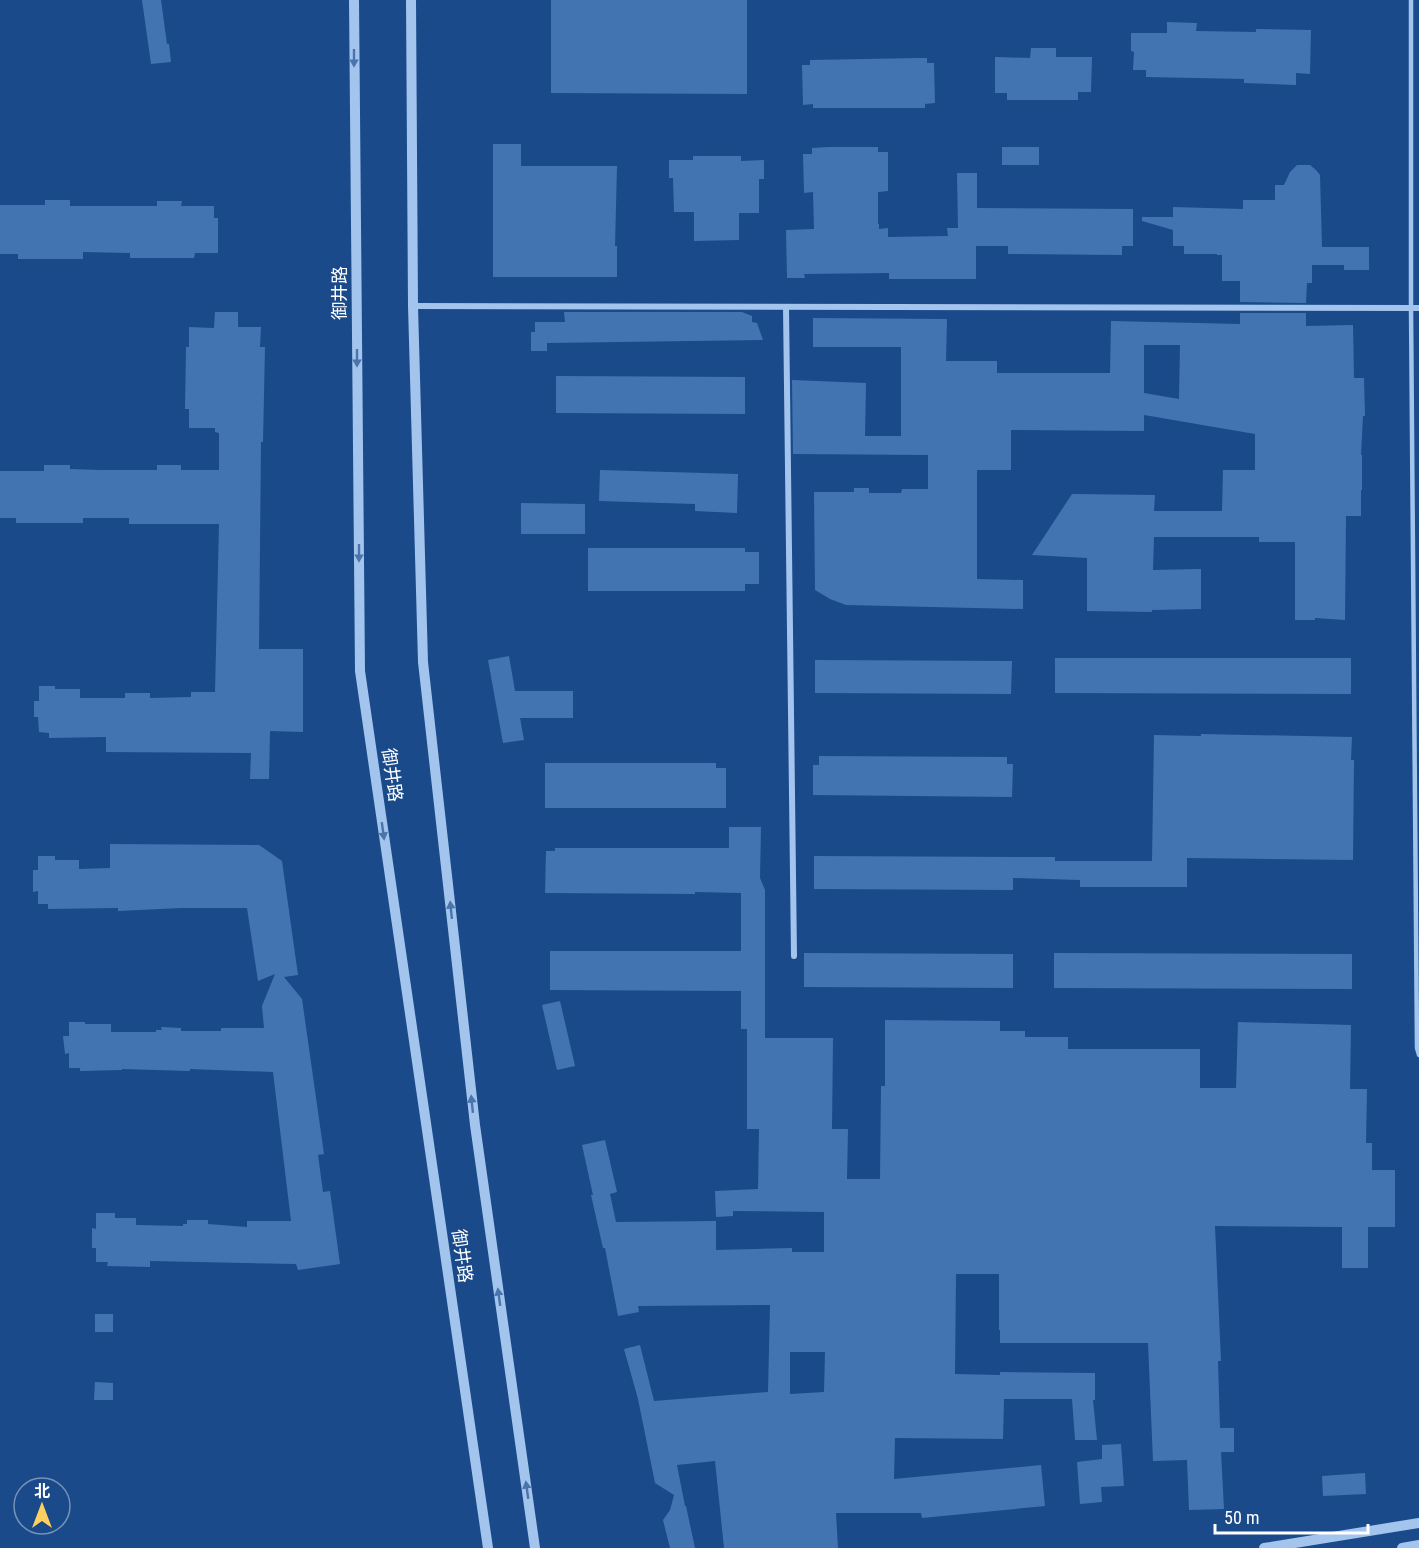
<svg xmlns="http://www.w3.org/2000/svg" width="1419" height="1548" font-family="'Roboto Condensed','Noto Sans SC',sans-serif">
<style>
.building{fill:#4374b2;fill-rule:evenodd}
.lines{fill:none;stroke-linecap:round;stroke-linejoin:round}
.service{stroke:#a3c4ed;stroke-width:4.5}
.minor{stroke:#a3c4ed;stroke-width:6}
.tertiary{stroke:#a3c4ed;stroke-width:10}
.oneway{fill:#4a75ac}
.labels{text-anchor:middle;stroke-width:4.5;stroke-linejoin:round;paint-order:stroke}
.street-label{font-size:18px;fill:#fff;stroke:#1a4a89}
</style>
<rect width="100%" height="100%" fill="#1a4a89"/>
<!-- building -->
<g class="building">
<path d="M 142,0 L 161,0 L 167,44 L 169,44 L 171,62 L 151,64 Z"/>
<path d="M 551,0 L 747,0 L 747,94 L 551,93 Z"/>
<path d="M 1167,22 L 1197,23 L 1196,31 L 1256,32 L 1256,29 L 1311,30 L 1310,74 L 1296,73 L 1296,85 L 1244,83 L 1244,79 L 1146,77 L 1146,70 L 1133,70 L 1134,52 L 1131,51 L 1131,33 L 1167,33 Z"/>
<path d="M 1031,48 L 1056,48 L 1056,57 L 1092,57 L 1091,92 L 1078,92 L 1078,100 L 1007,100 L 1007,93 L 995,93 L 995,57 L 1030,58 Z"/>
<path d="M 919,58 L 927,58 L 927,63 L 934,63 L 935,103 L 925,104 L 925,108 L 813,108 L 813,104 L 803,105 L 802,65 L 810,65 L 810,60 Z"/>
<path d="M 493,144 L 521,144 L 521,166 L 617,166 L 615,246 L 617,246 L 617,277 L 493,277 Z"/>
<path d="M 828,147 L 878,147 L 878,152 L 888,152 L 888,191 L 878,192 L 878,224 L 879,224 L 879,229 L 888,228 L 888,237 L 948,236 L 947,228 L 958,228 L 957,173 L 977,173 L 977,208 L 1133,209 L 1133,246 L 1122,246 L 1122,255 L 1008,254 L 1008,246 L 976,246 L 976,279 L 889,279 L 889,273 L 804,274 L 805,278 L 787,278 L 786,230 L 814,229 L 813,192 L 804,193 L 803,154 L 812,154 L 812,148 Z"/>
<rect x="1002" y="147" width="37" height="18"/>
<path d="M 693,156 L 741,156 L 741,161 L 764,160 L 764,179 L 759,179 L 759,213 L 739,213 L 739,240 L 694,241 L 694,212 L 674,212 L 673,178 L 669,178 L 669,160 L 693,160 Z"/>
<path d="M 1297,165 L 1310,165 L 1316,170 L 1320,175 L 1322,247 L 1369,247 L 1369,270 L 1344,270 L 1344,265 L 1312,265 L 1312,283 L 1307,283 L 1306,303 L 1240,302 L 1240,281 L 1222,281 L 1222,255 L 1217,255 L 1217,254 L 1184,254 L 1184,246 L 1173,246 L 1173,230 L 1142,221 L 1142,217 L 1173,217 L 1173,207 L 1243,209 L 1243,200 L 1275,200 L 1275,185 L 1284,185 L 1290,172 Z"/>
<path d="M 45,200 L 70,200 L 70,206 L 157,206 L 157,201 L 182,201 L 181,206 L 214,206 L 214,218 L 218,218 L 218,253 L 195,253 L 194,258 L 130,258 L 130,253 L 83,252 L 83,259 L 18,259 L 18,254 L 0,254 L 0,205 L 45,205 Z"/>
<path d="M 215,312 L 238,312 L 238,327 L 261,327 L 260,347 L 265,347 L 263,442 L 261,442 L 259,649 L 303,649 L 303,732 L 270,731 L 269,779 L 250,779 L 251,753 L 106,752 L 106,737 L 49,738 L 49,733 L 39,732 L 38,717 L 34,717 L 34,701 L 39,701 L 39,686 L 55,686 L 55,689 L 80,689 L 80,698 L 125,698 L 125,693 L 150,693 L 150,698 L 191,697 L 191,692 L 215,692 L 219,524 L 129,524 L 129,518 L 83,518 L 83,523 L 16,523 L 16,518 L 0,518 L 0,471 L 44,471 L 44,465 L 70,465 L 70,469 L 101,470 L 157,470 L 157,465 L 181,465 L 181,470 L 219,470 L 219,433 L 215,432 L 215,428 L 189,428 L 189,409 L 185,409 L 186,347 L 189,347 L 189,327 L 214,328 Z"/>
<path d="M 564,312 L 742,312 L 752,316 L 752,322 L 757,323 L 763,340 L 547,343 L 547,351 L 531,351 L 531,332 L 535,332 L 535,322 L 565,322 Z"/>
<path d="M 1240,313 L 1306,313 L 1306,326 L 1353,325 L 1354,378 L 1364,378 L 1365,416 L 1363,416 L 1361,455 L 1362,455 L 1362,490 L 1361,490 L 1361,516 L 1346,516 L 1345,620 L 1315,618 L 1315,620 L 1295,620 L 1295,542 L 1259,542 L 1259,537 L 1154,537 L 1153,570 L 1201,569 L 1201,609 L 1152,610 L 1152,612 L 1087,611 L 1087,558 L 1032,555 L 1072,494 L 1155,495 L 1154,511 L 1222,511 L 1223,470 L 1255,470 L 1255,434 L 1144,415 L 1144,431 L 1011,430 L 1011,470 L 977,470 L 977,579 L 1023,580 L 1023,609 L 846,605 L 830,599 L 815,590 L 814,492 L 854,492 L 854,488 L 869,488 L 869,493 L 901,493 L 902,489 L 928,489 L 928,455 L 793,454 L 792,380 L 866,383 L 865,436 L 901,436 L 901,347 L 813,347 L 813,318 L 947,319 L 946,361 L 997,361 L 997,373 L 1110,373 L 1111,321 L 1240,324 ZM 1144,345 L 1180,345 L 1179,399 L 1144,393 Z"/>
<path d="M 556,376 L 745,377 L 745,414 L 556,413 Z"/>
<path d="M 600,470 L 738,474 L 737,513 L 695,511 L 695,504 L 599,501 Z"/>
<path d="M 521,503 L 585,504 L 585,534 L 521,534 Z"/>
<path d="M 588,548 L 745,548 L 745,552 L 759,552 L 759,584 L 745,584 L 745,591 L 588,591 Z"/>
<path d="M 509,656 L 515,691 L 573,691 L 573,718 L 520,718 L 524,740 L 503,743 L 488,660 Z"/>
<path d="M 1055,658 L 1351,658 L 1351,694 L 1055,693 Z"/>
<path d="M 815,660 L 1012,661 L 1011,694 L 815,693 Z"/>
<path d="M 1201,734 L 1352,737 L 1351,760 L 1354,760 L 1353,860 L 1187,858 L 1187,887 L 1080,887 L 1080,880 L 1013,878 L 1013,890 L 814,889 L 814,856 L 1038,857 L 1055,857 L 1055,861 L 1152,861 L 1154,735 L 1201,736 Z"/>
<path d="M 819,756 L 1007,757 L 1007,764 L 1013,764 L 1012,797 L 813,795 L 813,765 L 819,765 Z"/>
<path d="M 545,763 L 716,763 L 716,768 L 726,768 L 726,808 L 545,808 Z"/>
<path d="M 729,827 L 761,827 L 760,878 L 765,890 L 765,1038 L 833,1038 L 832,1129 L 848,1129 L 847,1179 L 880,1179 L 881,1086 L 885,1086 L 885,1020 L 1000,1021 L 1000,1031 L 1025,1031 L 1025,1037 L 1068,1037 L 1068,1049 L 1200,1049 L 1200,1088 L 1236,1088 L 1238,1022 L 1351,1025 L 1350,1089 L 1367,1089 L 1366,1143 L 1372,1143 L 1372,1170 L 1395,1170 L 1395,1227 L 1368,1227 L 1368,1268 L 1342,1268 L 1342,1227 L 1215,1226 L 1221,1361 L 1218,1361 L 1220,1428 L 1234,1428 L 1234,1452 L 1221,1452 L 1224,1509 L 1189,1510 L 1187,1460 L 1153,1461 L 1148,1343 L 1000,1343 L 1000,1330 L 999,1330 L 999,1274 L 956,1274 L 955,1374 L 1000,1375 L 1000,1372 L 1095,1373 L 1095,1400 L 1093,1400 L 1097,1440 L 1075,1440 L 1072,1399 L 1004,1399 L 1003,1439 L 895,1438 L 894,1479 L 1041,1465 L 1045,1506 L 922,1518 L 921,1513 L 836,1513 L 838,1548 L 724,1548 L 715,1461 L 677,1465 L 685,1506 L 686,1506 L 695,1548 L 670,1548 L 663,1520 L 670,1510 L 674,1495 L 655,1483 L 638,1399 L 624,1349 L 640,1345 L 654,1401 L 768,1392 L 770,1305 L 638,1306 L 639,1312 L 618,1316 L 605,1248 L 603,1248 L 591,1195 L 593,1195 L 582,1145 L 605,1140 L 617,1192 L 610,1194 L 616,1222 L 716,1221 L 716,1250 L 792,1248 L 792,1252 L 824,1252 L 824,1212 L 733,1211 L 733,1216 L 716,1217 L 715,1191 L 758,1189 L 759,1129 L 747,1129 L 747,1029 L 741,1029 L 741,991 L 550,990 L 550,951 L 741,951 L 741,893 L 695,892 L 695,894 L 545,893 L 546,851 L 555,851 L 555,848 L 729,848 ZM 790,1352 L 825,1352 L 824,1392 L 790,1394 Z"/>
<path d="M 110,844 L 259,845 L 282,861 L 298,975 L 284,977 L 302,999 L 324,1154 L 318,1155 L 323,1192 L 330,1191 L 340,1264 L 298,1270 L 296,1264 L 150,1261 L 150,1267 L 107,1266 L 108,1262 L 96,1262 L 96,1248 L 92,1248 L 92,1228 L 96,1229 L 96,1213 L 115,1213 L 115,1218 L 136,1218 L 136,1225 L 183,1226 L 183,1224 L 187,1224 L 187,1220 L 208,1220 L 208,1224 L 247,1227 L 247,1221 L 291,1221 L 273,1072 L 190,1069 L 190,1071 L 122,1069 L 122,1070 L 80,1071 L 80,1068 L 69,1068 L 69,1053 L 65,1054 L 63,1036 L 69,1036 L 69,1022 L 85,1022 L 85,1024 L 111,1024 L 111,1032 L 156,1032 L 156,1030 L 162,1030 L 161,1027 L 181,1028 L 181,1031 L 221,1031 L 221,1028 L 264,1028 L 262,1006 L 275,974 L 258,981 L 247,908 L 181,908 L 118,911 L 118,908 L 48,909 L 48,904 L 38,904 L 38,891 L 33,892 L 33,870 L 38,870 L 38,856 L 55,856 L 55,860 L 79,860 L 79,869 L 110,868 Z"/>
<path d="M 804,953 L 1013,954 L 1013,988 L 804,987 Z"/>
<path d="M 1054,953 L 1352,954 L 1352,989 L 1054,988 Z"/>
<path d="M 560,1001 L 575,1066 L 557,1070 L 542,1005 Z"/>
<rect x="95" y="1314" width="18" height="18"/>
<path d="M 95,1382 L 113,1383 L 113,1400 L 94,1400 Z"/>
<path d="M 1121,1444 L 1124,1486 L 1101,1487 L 1102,1502 L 1080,1504 L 1077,1462 L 1102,1459 L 1102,1445 Z"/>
<path d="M 1365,1473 L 1366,1494 L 1323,1496 L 1322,1476 Z"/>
</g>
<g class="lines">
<!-- service -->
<path class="service" d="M 1411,0 L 1411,308 L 1417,1048 L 1419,1055"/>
<!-- minor -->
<g class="minor">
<path d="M 413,306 L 1419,308"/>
<path d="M 786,307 L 794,956"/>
</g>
<!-- tertiary -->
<g class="tertiary">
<path d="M 354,0 L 360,671 L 488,1548"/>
<path d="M 411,0 L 413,306 L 423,662 L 475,1125 L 535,1548"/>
<path d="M 1264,1548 L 1419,1523"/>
<path d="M 1402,1548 L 1419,1545"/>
</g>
</g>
<!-- one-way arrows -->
<defs><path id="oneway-solid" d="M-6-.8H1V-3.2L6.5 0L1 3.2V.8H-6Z" transform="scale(1.5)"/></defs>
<g class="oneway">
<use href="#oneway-solid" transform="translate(354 58) rotate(90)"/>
<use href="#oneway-solid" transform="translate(357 358) rotate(90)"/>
<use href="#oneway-solid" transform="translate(359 553) rotate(90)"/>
<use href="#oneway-solid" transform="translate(383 831) rotate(82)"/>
<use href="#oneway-solid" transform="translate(451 910) rotate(-96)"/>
<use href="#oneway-solid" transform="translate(472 1104) rotate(-96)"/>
<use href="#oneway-solid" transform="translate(499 1297) rotate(-98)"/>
<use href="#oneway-solid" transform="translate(527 1490) rotate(-98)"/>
</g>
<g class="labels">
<!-- street labels -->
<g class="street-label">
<text transform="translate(340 293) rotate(-90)" y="6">御井路</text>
<text transform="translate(392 775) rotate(82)" y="6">御井路</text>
<text transform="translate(462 1256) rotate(82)" y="6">御井路</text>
</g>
</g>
<!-- north arrow -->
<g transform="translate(42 1506)"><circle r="28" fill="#1a4a89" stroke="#7692b8" stroke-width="1.5"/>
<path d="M0-4.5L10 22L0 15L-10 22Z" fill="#ffd05f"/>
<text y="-9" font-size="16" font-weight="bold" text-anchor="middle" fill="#ffffff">北</text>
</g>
<!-- scale -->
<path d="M1215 1524v9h153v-9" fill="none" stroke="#ffffff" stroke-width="3"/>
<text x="1224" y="1524" font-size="18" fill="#ffffff" stroke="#1a4a89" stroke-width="4.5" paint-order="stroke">50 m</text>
</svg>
